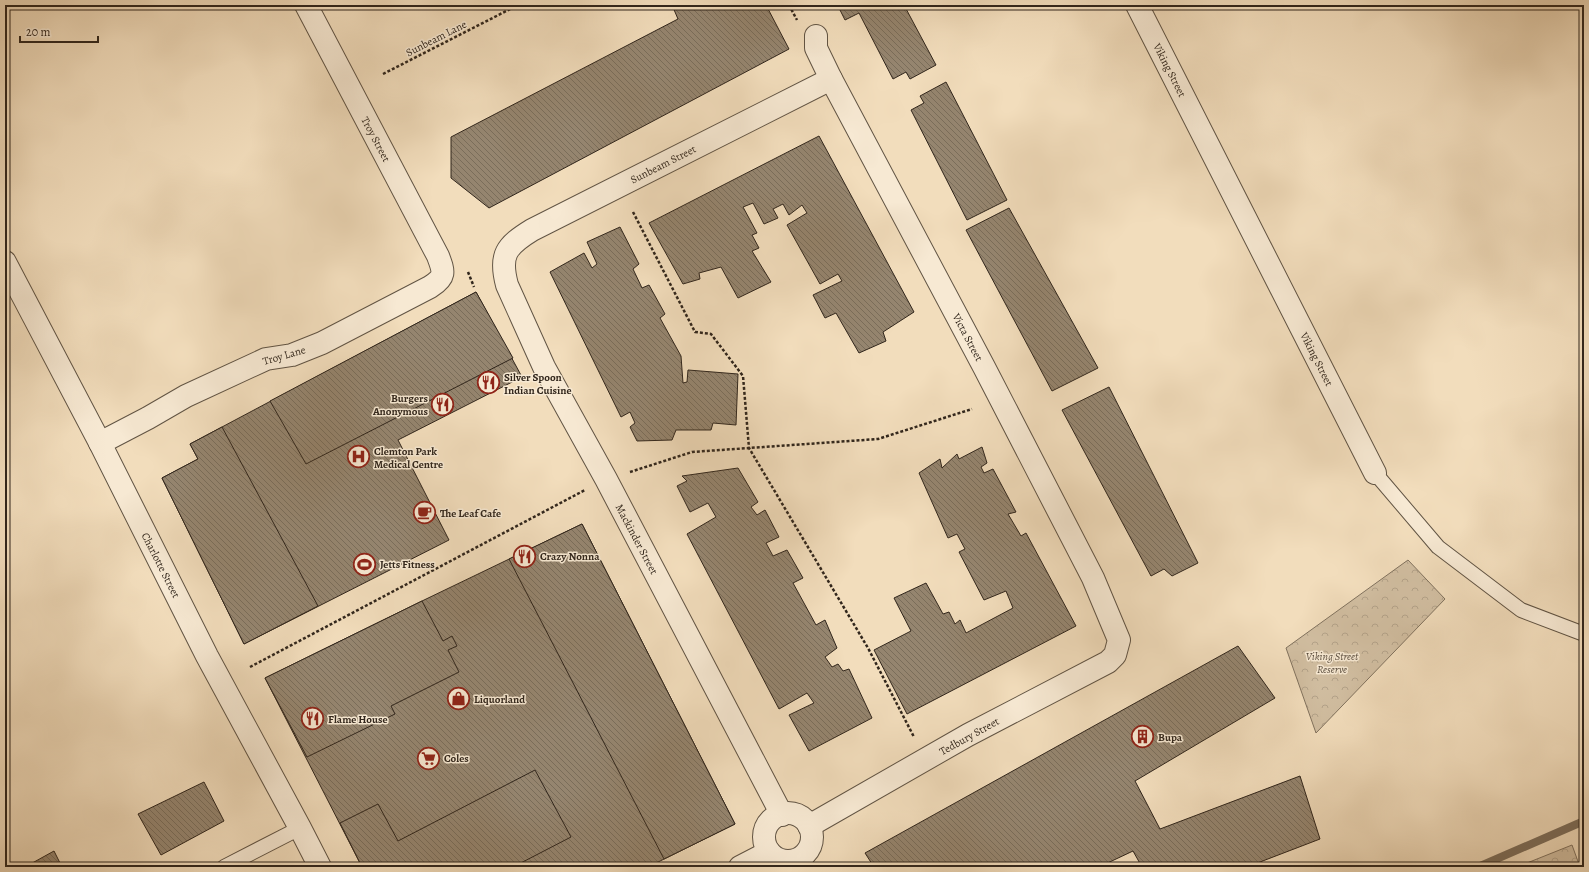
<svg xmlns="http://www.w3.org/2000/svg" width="1589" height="872" font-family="Alegreya,serif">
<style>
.park{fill:url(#park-crowns);stroke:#81725e}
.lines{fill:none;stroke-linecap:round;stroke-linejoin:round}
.stream{stroke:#7d6f5c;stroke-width:8}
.building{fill:url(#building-back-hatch);stroke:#31261c}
.service-casing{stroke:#615444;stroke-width:16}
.minor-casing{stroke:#615444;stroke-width:24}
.tertiary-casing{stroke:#615444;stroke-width:24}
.path{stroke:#31261c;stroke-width:2.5;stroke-dasharray:3 2;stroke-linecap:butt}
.service{stroke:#f7e9d3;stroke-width:14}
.minor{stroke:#f7e9d3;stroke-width:22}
.tertiary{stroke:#f7e9d3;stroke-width:22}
.labels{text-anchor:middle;stroke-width:3;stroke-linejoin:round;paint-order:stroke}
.street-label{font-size:11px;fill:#31261c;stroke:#f7e9d3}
.poi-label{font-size:11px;font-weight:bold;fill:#31261c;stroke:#f7e9d3;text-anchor:start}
.park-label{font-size:11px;font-style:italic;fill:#594c3d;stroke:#f7e9d3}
</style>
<defs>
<pattern id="park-crowns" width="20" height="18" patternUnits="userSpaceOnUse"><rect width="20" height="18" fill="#d1bea1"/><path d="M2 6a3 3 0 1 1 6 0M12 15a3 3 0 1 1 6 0" fill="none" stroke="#b4a38a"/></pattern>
<pattern id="building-back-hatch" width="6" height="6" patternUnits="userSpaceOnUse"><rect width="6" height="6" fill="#95856f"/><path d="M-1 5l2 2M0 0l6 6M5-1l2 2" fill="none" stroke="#7a6d5a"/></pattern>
</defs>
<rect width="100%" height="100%" fill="#f2ddbc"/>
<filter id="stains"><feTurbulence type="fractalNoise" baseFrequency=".005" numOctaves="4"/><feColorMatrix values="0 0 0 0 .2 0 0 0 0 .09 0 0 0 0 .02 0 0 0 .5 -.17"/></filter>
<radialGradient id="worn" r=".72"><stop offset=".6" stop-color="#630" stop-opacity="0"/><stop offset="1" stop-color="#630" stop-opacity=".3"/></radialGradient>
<!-- park -->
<g class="park">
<path d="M 1408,560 L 1445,599 L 1316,733 L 1286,648 Z"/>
<path d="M 1572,845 L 1580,867 L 1517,867 Z"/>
</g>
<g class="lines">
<!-- stream -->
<path class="stream" d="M 1478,867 L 1584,821"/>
</g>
<!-- building -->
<g class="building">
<path d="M 672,5 L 766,5 L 789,49 L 489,208 L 451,178 L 451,137 L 678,19 Z"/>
<path d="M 845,5 L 904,5 L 936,65 L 910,79 L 906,72 L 893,79 L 859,13 L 845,20 L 839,8 Z"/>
<path d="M 946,82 L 1007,200 L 967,220 L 911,110 L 924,103 L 920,96 Z"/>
<path d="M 819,136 L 914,312 L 883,332 L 886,341 L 859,353 L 836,313 L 825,318 L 813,295 L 842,281 L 838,274 L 820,284 L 787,225 L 807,213 L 802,205 L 789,215 L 783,204 L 773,209 L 778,218 L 764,224 L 753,203 L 743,207 L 757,233 L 752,235 L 759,248 L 752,251 L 771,282 L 738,298 L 721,267 L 699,273 L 700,279 L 683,284 L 649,223 Z"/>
<path d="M 1009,208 L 1098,368 L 1052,391 L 966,230 Z"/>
<path d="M 620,227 L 639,264 L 633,269 L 642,288 L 649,285 L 665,314 L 660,318 L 681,356 L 683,383 L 687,382 L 688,370 L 738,374 L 736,425 L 713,423 L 711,430 L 676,430 L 672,440 L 637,441 L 630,427 L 635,423 L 630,412 L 621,417 L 550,272 L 584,253 L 592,268 L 597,264 L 587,242 Z"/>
<path d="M 476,292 L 522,377 L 398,440 L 449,540 L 244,644 L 162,478 L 198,459 L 190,444 Z"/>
<path d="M 476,292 L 513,358 L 306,464 L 270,401 Z"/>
<path d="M 1109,387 L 1198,563 L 1172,576 L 1164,569 L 1151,576 L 1062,410 Z"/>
<path d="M 222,427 L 318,606 L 244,644 L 162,478 L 198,459 L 190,444 Z"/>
<path d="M 982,447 L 987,463 L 981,467 L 984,473 L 993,469 L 1016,512 L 1008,514 L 1021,536 L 1026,533 L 1076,626 L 907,714 L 874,650 L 911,631 L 894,598 L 926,583 L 943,614 L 949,612 L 955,624 L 960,620 L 966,633 L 1013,608 L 1006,591 L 984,600 L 959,552 L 965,549 L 957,534 L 948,538 L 919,473 L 940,459 L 942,468 L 957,454 L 959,459 Z"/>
<path d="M 738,468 L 758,502 L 751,507 L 757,515 L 765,510 L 779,537 L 766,543 L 773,556 L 787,550 L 803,578 L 793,583 L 816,625 L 825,620 L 837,648 L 825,657 L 832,667 L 838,664 L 843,671 L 849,669 L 872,718 L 809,751 L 789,715 L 814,703 L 807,693 L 779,709 L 687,534 L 716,517 L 708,503 L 690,512 L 677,486 L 687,481 L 682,476 Z"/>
<path d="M 582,524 L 735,824 L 648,867 L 362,867 L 265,678 L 422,601 Z"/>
<path d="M 582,524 L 735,824 L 664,859 L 509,559 Z"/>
<path d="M 422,601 L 443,641 L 452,636 L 457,646 L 448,650 L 459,672 L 391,706 L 395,714 L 307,757 L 265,678 Z"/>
<path d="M 1238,646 L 1275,698 L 1135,781 L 1160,829 L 1300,776 L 1320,839 L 1247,867 L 1142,867 L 1133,851 L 1099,867 L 874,867 L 865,853 Z"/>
<path d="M 535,770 L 571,837 L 513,867 L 362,867 L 340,823 L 378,804 L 398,841 Z"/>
<path d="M 204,782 L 224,821 L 161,855 L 138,814 Z"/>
<path d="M 54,851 L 62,867 L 25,867 Z"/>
</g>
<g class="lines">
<defs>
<g id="service">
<path d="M 1375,473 L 1438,547 L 1521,610 L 1584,634"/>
<path d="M 224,867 L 300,828"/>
</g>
<g id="minor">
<path d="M 1137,5 L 1375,473"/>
<path d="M 5,262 L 100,443 L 207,656 L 300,828 L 320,867"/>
<path d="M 100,443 L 148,418 L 186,396 L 266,359 L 292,355 L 322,343 L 430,287 C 446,277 444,272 438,256 L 306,5"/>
<path d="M 782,815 L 606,479 L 544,367 L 507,285 C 499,255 506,246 532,230 L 831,79"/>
<path d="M 809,826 L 968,735 L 1108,662 L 1115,655 L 1119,640 L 1093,578 L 984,367 L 831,79 L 816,48 L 816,36"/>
</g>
<g id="tertiary">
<circle cx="788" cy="837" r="24"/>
<path d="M 740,867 L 769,852"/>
</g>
</defs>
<!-- service casing -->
<use href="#service" class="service-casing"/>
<!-- minor casing -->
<use href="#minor" class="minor-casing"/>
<!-- tertiary casing -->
<use href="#tertiary" class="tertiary-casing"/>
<!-- path -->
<g class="path">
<path d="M 789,5 L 797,20"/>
<path d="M 383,74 L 518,5"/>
<path d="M 633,212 L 695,332 L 711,334 L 743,376 L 749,448 L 868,648 L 914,737"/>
<path d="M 468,272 L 474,287"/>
<path d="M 630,472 L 692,452 L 878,439 L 972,409"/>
<path d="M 250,667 L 585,490"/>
</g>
<!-- service -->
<use href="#service" class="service"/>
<!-- minor -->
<use href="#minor" class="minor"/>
<!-- tertiary -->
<use href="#tertiary" class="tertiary"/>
</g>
<!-- icons -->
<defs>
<symbol id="restaurant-ring" viewBox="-11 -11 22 22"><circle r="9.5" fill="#f7e9d3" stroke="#8f2418" stroke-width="1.5"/><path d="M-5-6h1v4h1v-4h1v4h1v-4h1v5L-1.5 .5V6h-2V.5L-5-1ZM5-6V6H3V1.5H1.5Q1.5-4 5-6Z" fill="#8f2418"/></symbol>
<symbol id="hospital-ring" viewBox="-11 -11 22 22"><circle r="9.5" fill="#f7e9d3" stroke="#8f2418" stroke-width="1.5"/><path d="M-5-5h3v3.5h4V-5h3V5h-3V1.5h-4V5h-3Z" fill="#8f2418"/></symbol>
<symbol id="cafe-ring" viewBox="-11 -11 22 22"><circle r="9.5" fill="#f7e9d3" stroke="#8f2418" stroke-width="1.5"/><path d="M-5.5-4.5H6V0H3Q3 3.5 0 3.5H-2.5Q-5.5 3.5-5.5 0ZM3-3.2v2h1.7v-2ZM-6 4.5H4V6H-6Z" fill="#8f2418"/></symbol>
<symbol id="stadium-ring" viewBox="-11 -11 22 22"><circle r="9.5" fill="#f7e9d3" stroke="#8f2418" stroke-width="1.5"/><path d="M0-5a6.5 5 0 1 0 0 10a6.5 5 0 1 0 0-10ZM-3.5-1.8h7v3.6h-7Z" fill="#8f2418"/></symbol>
<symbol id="shop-ring" viewBox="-11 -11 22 22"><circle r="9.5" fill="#f7e9d3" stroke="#8f2418" stroke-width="1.5"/><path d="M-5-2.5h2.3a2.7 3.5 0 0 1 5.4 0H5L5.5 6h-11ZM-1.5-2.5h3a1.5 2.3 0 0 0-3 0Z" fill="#8f2418"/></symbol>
<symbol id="building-ring" viewBox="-11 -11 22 22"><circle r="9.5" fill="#f7e9d3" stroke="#8f2418" stroke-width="1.5"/><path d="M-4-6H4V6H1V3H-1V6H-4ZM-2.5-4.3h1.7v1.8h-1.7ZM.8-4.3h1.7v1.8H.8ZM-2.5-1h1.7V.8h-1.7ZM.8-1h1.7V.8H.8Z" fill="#8f2418"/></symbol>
<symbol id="supermarket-ring" viewBox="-11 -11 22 22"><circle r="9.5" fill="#f7e9d3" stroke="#8f2418" stroke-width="1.5"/><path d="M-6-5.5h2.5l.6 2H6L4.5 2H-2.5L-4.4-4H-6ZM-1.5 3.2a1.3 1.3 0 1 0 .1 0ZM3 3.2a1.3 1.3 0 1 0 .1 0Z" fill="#8f2418"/></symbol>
</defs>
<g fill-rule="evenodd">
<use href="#restaurant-ring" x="476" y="370" width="25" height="25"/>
<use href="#restaurant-ring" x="430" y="392" width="25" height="25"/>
<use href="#hospital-ring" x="346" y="444" width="25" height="25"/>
<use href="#cafe-ring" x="412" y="500" width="25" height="25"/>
<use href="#restaurant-ring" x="512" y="544" width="25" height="25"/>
<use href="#stadium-ring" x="352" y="552" width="25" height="25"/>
<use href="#shop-ring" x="446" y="686" width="25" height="25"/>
<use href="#restaurant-ring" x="300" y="706" width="25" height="25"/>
<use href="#building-ring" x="1130" y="724" width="25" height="25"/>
<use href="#supermarket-ring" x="416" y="746" width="25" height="25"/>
</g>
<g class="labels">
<!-- street labels -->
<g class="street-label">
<text transform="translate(436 38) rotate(-27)" y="4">Sunbeam Lane</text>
<text transform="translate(1170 70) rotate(63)" y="4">Viking Street</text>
<text transform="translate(376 139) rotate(62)" y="4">Troy Street</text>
<text transform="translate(663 164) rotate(-27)" y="4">Sunbeam Street</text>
<text transform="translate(968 337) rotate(62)" y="4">Victa Street</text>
<text transform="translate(284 355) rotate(-16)" y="4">Troy Lane</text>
<text transform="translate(1317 359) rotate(63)" y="4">Viking Street</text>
<text transform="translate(637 539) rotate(62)" y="4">Mackinder Street</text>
<text transform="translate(161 565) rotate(63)" y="4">Charlotte Street</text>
<text transform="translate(969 736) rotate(-29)" y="4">Tedbury Street</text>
</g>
<!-- poi labels -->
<g class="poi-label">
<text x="504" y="381">Silver Spoon<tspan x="504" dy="13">Indian Cuisine</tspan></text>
<text x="428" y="402" text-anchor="end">Burgers<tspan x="428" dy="13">Anonymous</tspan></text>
<text x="374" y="455">Clemton Park<tspan x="374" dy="13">Medical Centre</tspan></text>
<text x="440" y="517">The Leaf Cafe</text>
<text x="540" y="560">Crazy Nonna</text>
<text x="380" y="568">Jetts Fitness</text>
<text x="474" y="703">Liquorland</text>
<text x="328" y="723">Flame House</text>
<text x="1158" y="741">Bupa</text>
<text x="444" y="762">Coles</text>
</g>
<!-- park labels -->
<g class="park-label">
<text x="1332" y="660">Viking Street<tspan x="1332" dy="13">Reserve</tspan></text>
</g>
</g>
<!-- margin -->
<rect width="1589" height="872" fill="none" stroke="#f2ddbc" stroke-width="20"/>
<rect x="6" y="6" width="1577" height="860" fill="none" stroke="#31261c" stroke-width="2"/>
<rect x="10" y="10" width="1569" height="852" fill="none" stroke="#31261c"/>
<!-- scale -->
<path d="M20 36v6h78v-6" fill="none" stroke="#31261c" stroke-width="2"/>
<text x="26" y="36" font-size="12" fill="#31261c" stroke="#f7e9d3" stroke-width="3" paint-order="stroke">20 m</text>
<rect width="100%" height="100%" filter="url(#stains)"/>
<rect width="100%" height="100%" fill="url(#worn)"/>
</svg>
